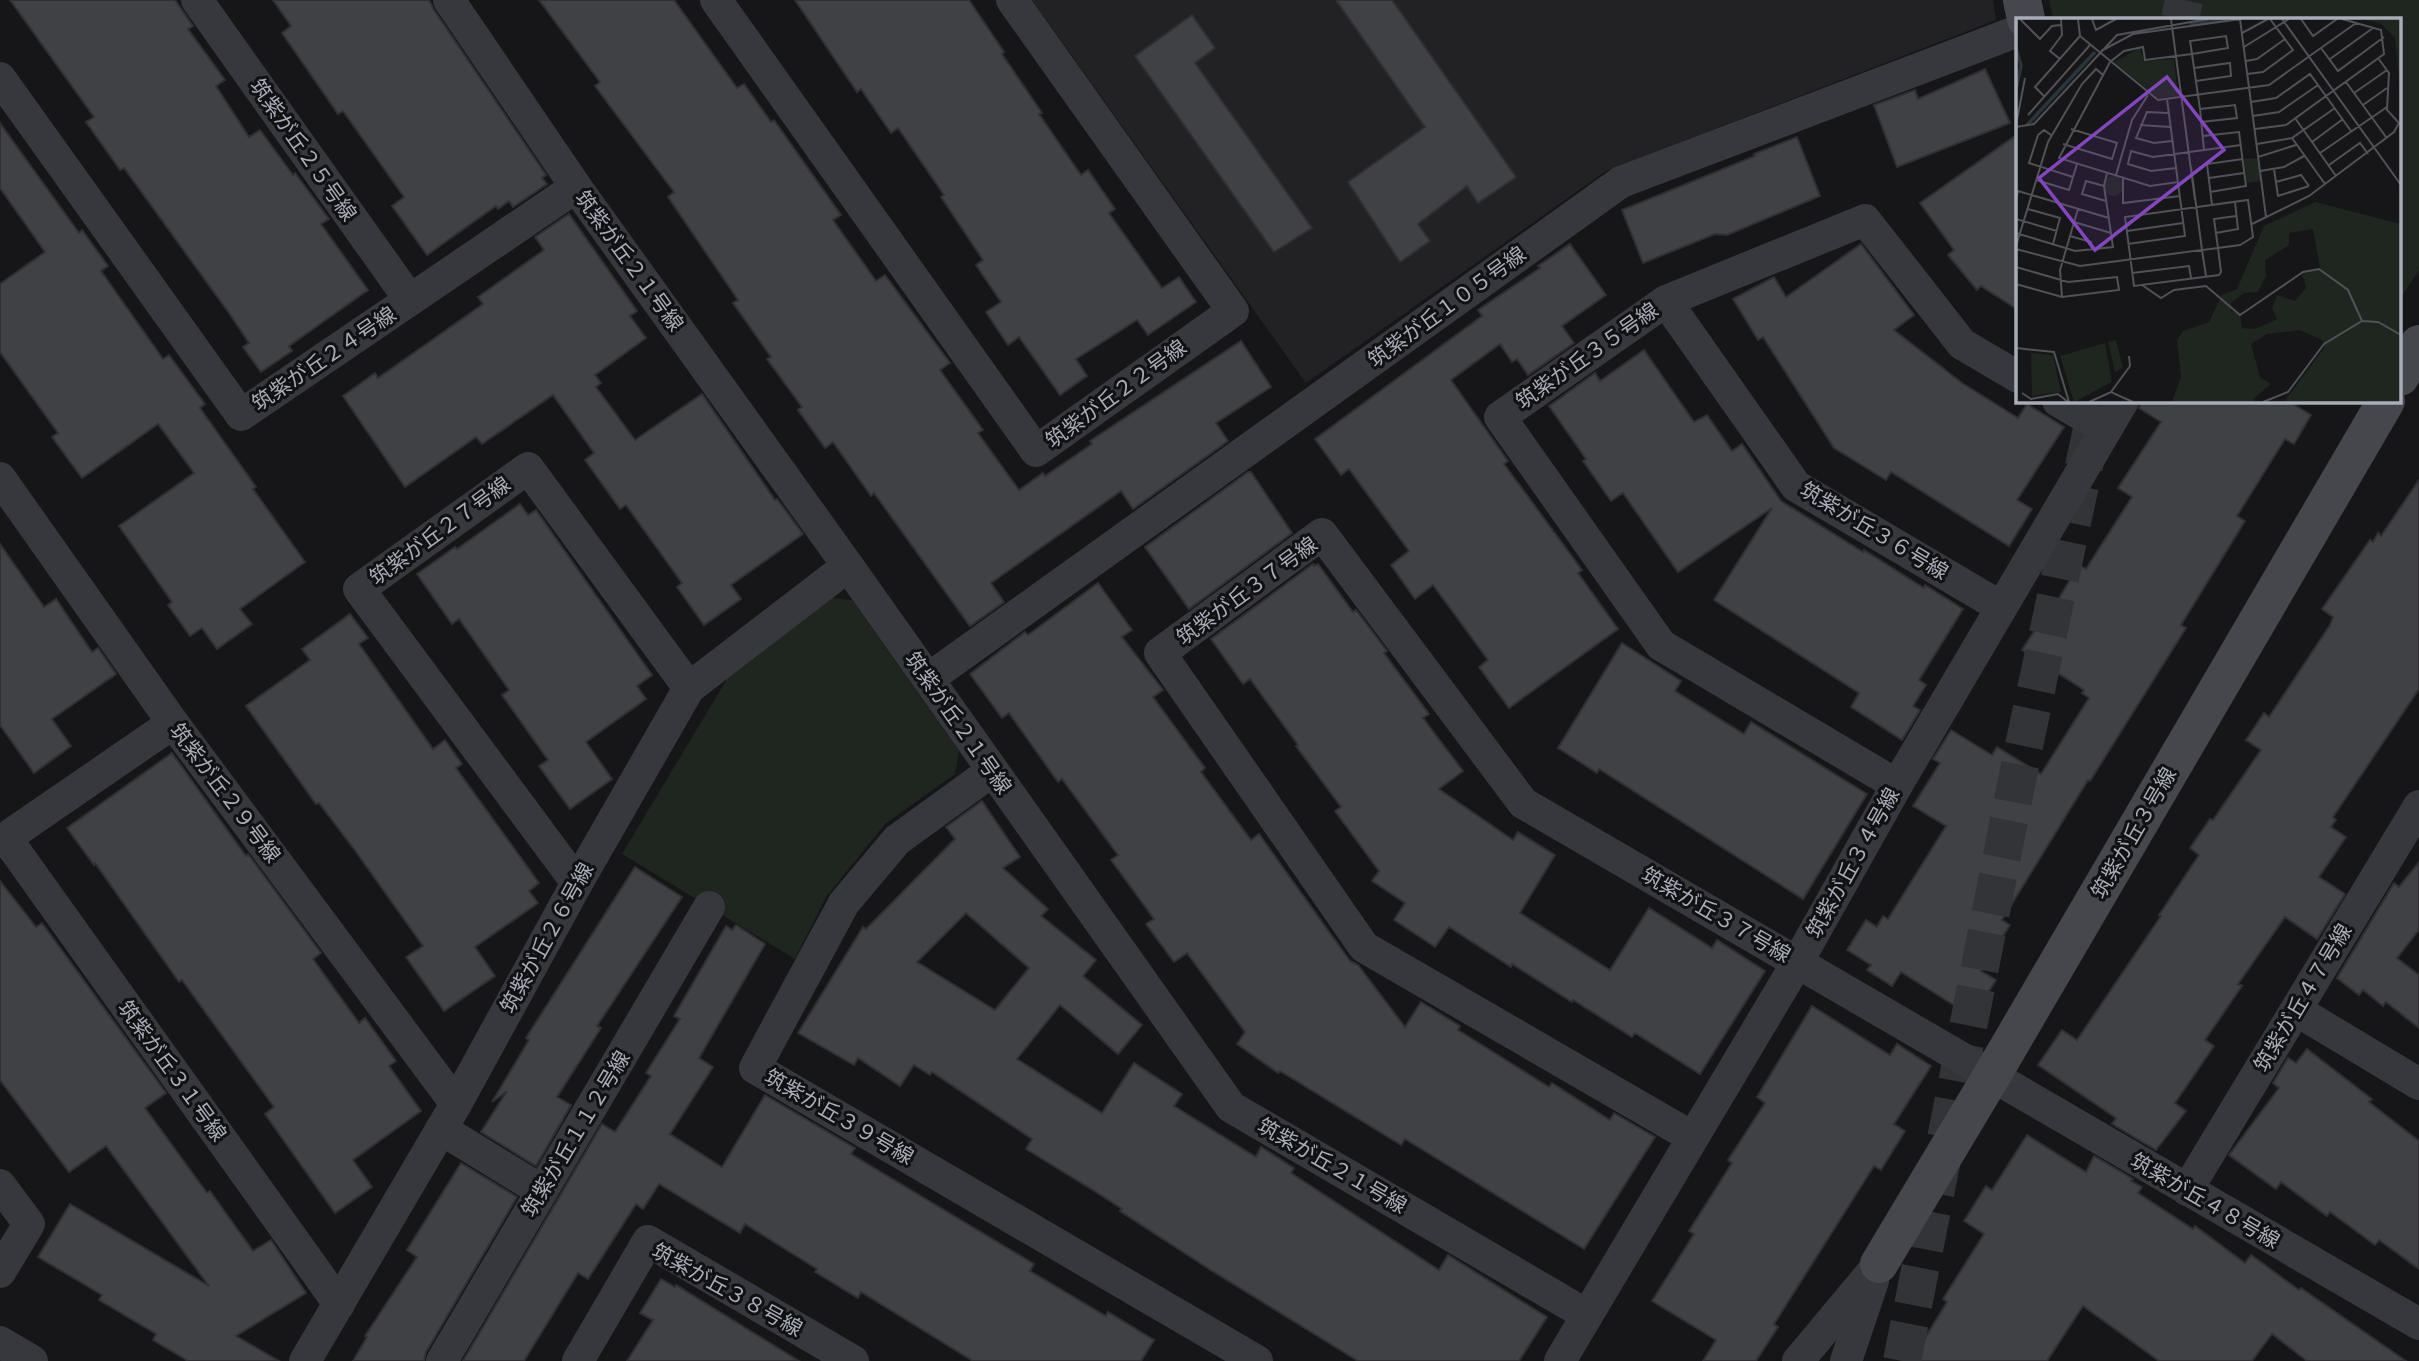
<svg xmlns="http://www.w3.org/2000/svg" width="2419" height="1361" font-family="'Archivo Narrow','Noto Sans JP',sans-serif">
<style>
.built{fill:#222225}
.green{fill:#1e261f}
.building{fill:#404145;stroke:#303034;stroke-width:2;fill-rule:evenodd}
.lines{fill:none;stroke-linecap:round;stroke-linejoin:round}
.secondary-tunnel{stroke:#333438;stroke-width:38;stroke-dasharray:38 19;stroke-linecap:butt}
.street{stroke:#37383d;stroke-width:32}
.secondary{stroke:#45474d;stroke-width:38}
.labels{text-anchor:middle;stroke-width:6;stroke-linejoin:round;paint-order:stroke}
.street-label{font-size:21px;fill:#a8adb8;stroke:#111113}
.inset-river{fill:none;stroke:#2c353c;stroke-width:3.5}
.inset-road{fill:none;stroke:#505258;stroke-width:2}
.view{fill:#8446be;fill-opacity:0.15;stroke:#8446be;stroke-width:3.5}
.inset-edge{fill:none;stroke:#a8adb8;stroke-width:3.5}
</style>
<rect width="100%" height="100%" fill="#161618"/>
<!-- built -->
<path class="built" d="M 1032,0 L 1993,0 L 1996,20 L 1606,171 L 1306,383 Z"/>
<!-- green -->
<g class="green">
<path d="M 2049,0 L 2419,0 L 2419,270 L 2400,299 L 2400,19 L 2053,19 Z"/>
<path d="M 830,598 L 852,600 L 959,751 L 955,774 L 885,824 L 826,897 L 795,959 L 622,854 L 730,674 Z"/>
</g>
<!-- building -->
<g class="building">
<path d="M 10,0 L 175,0 L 193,26 L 188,29 L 225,80 L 216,86 L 249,137 L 260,130 L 293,175 L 295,173 L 329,219 L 321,224 L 368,290 L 289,346 L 292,351 L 261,372 L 243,347 L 249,343 L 229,313 L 124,168 L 120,170 L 86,122 L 94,117 Z"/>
<path d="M 273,0 L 429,0 L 434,10 L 546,175 L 542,178 L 547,184 L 513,207 L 509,201 L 498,209 L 496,206 L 427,255 L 392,206 L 404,197 L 343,111 L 338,114 L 282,33 L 291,26 Z"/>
<path d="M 539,0 L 674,0 L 737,88 L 744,84 L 771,122 L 774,120 L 841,215 L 833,220 L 876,281 L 885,275 L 950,363 L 940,370 L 983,430 L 978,433 L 1019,490 L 1043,473 L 1045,476 L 1092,444 L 1090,441 L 1241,341 L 1271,387 L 1216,423 L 1228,441 L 1133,509 L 1121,491 L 991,583 L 1004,602 L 970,626 L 874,493 L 871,496 L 833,442 L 825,448 L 798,410 L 802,407 L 767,359 L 771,357 L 733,303 L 738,300 L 668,197 L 674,192 L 595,86 L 600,82 Z"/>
<path d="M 795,0 L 969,0 L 1004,52 L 1002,54 L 1042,113 L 1039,114 L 1081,175 L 1088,170 L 1115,209 L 1109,213 L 1162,288 L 1179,277 L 1196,302 L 1148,335 L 1137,320 L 1076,359 L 1087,376 L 1060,395 L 1019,337 L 1008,345 L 986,312 L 1001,302 L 976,265 L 983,260 L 941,197 L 944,195 L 898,128 L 891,133 L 861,89 L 857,92 Z"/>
<path d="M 1336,0 L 1392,0 L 1516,177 L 1478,203 L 1467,186 L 1418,224 L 1430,241 L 1400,262 L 1348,182 L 1425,127 Z"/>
<path d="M 1192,15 L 1215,48 L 1195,63 L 1312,228 L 1274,252 L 1135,56 Z"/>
<path d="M 1985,69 L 2010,123 L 1897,167 L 1874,105 L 1915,90 L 1918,99 Z"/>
<path d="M 0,123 L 79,233 L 82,230 L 108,266 L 101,271 L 163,359 L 169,355 L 205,404 L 200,408 L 256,487 L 253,489 L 305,562 L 240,609 L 252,624 L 217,649 L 202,628 L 190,636 L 168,605 L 172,602 L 119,526 L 194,473 L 158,424 L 82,478 L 52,437 L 58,433 L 0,352 L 0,284 L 45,252 L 0,188 Z"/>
<path d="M 2018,134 L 2018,310 L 1981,286 L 1977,290 L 1948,255 L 1954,250 L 1920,203 Z"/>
<path d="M 1797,137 L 1820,196 L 1727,235 L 1715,234 L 1643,263 L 1622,210 L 1755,156 L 1754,154 Z"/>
<path d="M 569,214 L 637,311 L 630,316 L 646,338 L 595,375 L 601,383 L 596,387 L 635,440 L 702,394 L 775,500 L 777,499 L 803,534 L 731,585 L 741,599 L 704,625 L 677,587 L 682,583 L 626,505 L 620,509 L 585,460 L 594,453 L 553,395 L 482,444 L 476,437 L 405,487 L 343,396 L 375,373 L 378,378 L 483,304 L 478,297 L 544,250 L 535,237 Z"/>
<path d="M 1570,244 L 1606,295 L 1562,326 L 1574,343 L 1528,375 L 1517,359 L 1512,362 L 1500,344 L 1451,380 L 1508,461 L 1504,464 L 1582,570 L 1578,573 L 1618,629 L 1509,708 L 1479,667 L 1488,660 L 1433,585 L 1415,599 L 1391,565 L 1409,551 L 1349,469 L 1341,475 L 1315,439 L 1482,316 L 1478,310 L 1540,268 L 1538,266 Z"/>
<path d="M 1861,244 L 1914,315 L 1894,330 L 1962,383 L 2018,418 L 2027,404 L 2064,427 L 2017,500 L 2032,509 L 2009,546 L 1891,472 L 1886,480 L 1834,448 L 1763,337 L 1758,340 L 1733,299 L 1774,277 L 1786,297 Z"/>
<path d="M 1644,350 L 1694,422 L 1707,415 L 1732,451 L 1742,444 L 1781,501 L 1863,552 L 1864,550 L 1924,588 L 1925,585 L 1963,609 L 1919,680 L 1926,685 L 1913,706 L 1920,710 L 1902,740 L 1851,707 L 1859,693 L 1714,600 L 1772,508 L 1678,572 L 1623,493 L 1611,501 L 1583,461 L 1586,459 L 1549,406 L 1595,373 L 1600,381 Z"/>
<path d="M 2141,401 L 2288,401 L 2311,415 L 2294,444 L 2285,439 L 2237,516 L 2245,521 L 2181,625 L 2186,628 L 2090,781 L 2088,780 L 2002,920 L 2010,925 L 1981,971 L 1996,980 L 1973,1017 L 1901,972 L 1892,986 L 1867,970 L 1871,965 L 1847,950 L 1866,920 L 1877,927 L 1883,916 L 1888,919 L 1946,826 L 1913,806 L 1940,763 L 1933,759 L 1951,730 L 1992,755 L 1997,747 L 2041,774 L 2089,698 L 2082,693 L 2084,690 L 2022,650 L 2044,616 L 2047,618 L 2079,565 L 2086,569 L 2132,497 L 2118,488 L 2161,422 L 2139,408 Z"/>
<path d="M 1248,472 L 1251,472 L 1292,533 L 1189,609 L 1145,547 Z"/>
<path d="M 2419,480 L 2419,689 L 2333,817 L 2336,820 L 2331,827 L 2346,837 L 2319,877 L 2345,894 L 2317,939 L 2285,917 L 2238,984 L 2242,986 L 2205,1040 L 2214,1046 L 2175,1103 L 2186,1111 L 2156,1150 L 2112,1124 L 2116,1118 L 2038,1065 L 2062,1030 L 2077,1040 L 2161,916 L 2159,915 L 2199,855 L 2190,848 L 2210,819 L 2213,820 L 2261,750 L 2246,740 L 2264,713 L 2269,717 L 2330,625 L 2333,617 L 2322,609 L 2370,540 L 2373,542 L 2378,533 L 2381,536 Z"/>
<path d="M 520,504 L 528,515 L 536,510 L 652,675 L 637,686 L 646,699 L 586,742 L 612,779 L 570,809 L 539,766 L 548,760 L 502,695 L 509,690 L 459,619 L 452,624 L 417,574 L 455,547 L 457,549 Z"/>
<path d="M 0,544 L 44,607 L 56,599 L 92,652 L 98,648 L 116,674 L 52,719 L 71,746 L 34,773 L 0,725 Z"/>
<path d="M 1313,564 L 1314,566 L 1318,564 L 1353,612 L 1356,610 L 1387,651 L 1384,653 L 1429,714 L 1423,718 L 1463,771 L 1439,789 L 1513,840 L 1518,832 L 1555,855 L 1520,913 L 1610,970 L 1649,908 L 1712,948 L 1717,940 L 1765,971 L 1700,1074 L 1635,1033 L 1632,1037 L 1573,1000 L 1572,1002 L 1512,964 L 1511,967 L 1449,927 L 1435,947 L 1394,920 L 1405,903 L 1372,881 L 1379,871 L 1335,811 L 1341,807 L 1296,746 L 1298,745 L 1250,679 L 1243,684 L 1211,639 Z"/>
<path d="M 1098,583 L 1132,630 L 1122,637 L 1163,690 L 1153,697 L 1205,768 L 1201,772 L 1251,840 L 1259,834 L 1350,961 L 1358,965 L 1405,1027 L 1421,1002 L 1460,1026 L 1458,1030 L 1549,1087 L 1552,1083 L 1610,1120 L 1614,1113 L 1655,1137 L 1584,1249 L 1405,1139 L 1401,1145 L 1280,1071 L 1278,1073 L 1237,1044 L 1245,1032 L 1187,953 L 1174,962 L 1163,947 L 1146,924 L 1154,919 L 1111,860 L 1118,855 L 1062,779 L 1058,782 L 1009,713 L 1002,718 L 970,674 L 1025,632 L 1028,635 Z"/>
<path d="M 350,614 L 368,638 L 359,644 L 433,749 L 445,740 L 462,764 L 456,768 L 539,883 L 529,891 L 538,903 L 475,947 L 495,976 L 444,1011 L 406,957 L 423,946 L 354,849 L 319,803 L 316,804 L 246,706 L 310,660 L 302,649 Z"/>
<path d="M 1622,643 L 1681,681 L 1675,691 L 1744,734 L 1751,722 L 1867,794 L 1803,899 L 1599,769 L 1597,773 L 1558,748 Z"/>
<path d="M 172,753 L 246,856 L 248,854 L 321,953 L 313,959 L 359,1023 L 365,1018 L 396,1061 L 389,1066 L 421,1111 L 353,1160 L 372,1187 L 335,1213 L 265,1114 L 274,1107 L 182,980 L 179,982 L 95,863 L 94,865 L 67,828 Z"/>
<path d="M 982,801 L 1020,857 L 1003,868 L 1048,909 L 1041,916 L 1096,960 L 1083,976 L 1142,1025 L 1118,1054 L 1060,1005 L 1017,1059 L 1102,1113 L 1134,1063 L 1182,1094 L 1174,1106 L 1256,1157 L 1261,1147 L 1294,1168 L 1291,1173 L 1439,1270 L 1448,1255 L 1547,1317 L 1519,1361 L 1358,1361 L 1209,1269 L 1120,1211 L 1122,1209 L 1096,1192 L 1026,1149 L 1032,1139 L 932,1072 L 930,1075 L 914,1065 L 900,1086 L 858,1058 L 854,1065 L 798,1033 L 863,927 L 866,929 L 955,839 L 946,827 ZM 966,913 L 1029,968 L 995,1010 L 917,962 Z"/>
<path d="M 2419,862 L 2419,930 L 2397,958 L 2419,975 L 2419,1028 L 2386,1002 L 2383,1006 L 2363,990 L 2359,995 L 2337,978 L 2394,883 L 2399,887 Z"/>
<path d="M 635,867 L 682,897 L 597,1026 L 601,1028 L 557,1097 L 571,1105 L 536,1166 L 481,1132 L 507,1091 L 492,1102 L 529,1040 L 526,1038 Z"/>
<path d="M 0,881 L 36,927 L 42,923 L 166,1093 L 145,1108 L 207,1193 L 210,1191 L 253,1251 L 271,1240 L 306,1293 L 236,1336 L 279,1361 L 188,1361 L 153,1340 L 156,1334 L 99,1300 L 102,1295 L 38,1257 L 70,1204 L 209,1286 L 106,1146 L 69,1172 L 0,1080 Z"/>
<path d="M 736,925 L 765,944 L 699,1058 L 713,1067 L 670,1134 L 722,1167 L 765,1095 L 855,1148 L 851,1154 L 1034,1264 L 1030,1271 L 1106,1316 L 1108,1312 L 1154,1340 L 1141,1361 L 973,1361 L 861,1292 L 858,1298 L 815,1272 L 817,1269 L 745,1224 L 740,1233 L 659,1184 L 643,1209 L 636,1204 L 588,1279 L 578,1273 L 524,1361 L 463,1361 L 602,1124 L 615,1132 L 651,1076 L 646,1073 L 680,1019 L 674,1016 L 726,926 L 732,930 Z"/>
<path d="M 1812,1006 L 1890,1055 L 1897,1044 L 1931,1066 L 1894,1124 L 1905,1131 L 1881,1170 L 1874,1166 L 1774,1324 L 1778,1327 L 1756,1361 L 1703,1361 L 1716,1340 L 1652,1301 L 1694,1234 L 1689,1231 L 1732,1163 L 1728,1160 L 1765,1103 L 1757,1097 Z"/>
<path d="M 2307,1049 L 2372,1099 L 2369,1102 L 2419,1141 L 2419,1269 L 2379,1240 L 2375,1245 L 2330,1212 L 2327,1216 L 2281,1182 L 2276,1189 L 2229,1155 L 2279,1088 L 2273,1083 L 2288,1058 L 2296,1063 Z"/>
<path d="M 2027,1135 L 2086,1172 L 2094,1156 L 2133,1179 L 2131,1181 L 2142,1187 L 2138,1193 L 2193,1229 L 2195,1226 L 2245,1263 L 2251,1255 L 2299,1290 L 2301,1288 L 2406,1361 L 2307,1361 L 2272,1334 L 2252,1361 L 2159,1361 L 2083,1306 L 2047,1361 L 1911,1361 L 1947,1302 L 1943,1299 L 1984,1234 L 1964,1221 L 1986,1186 L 1992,1190 Z"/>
<path d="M 461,1163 L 517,1197 L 426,1352 L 424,1361 L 353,1361 L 367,1337 L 365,1336 L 417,1257 L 407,1250 Z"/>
<path d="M 661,1279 L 675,1287 L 676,1285 L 799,1361 L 627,1361 L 653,1320 L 640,1313 Z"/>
</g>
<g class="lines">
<!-- secondary-tunnel -->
<g class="secondary-tunnel">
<path d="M 2180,19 L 2184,0"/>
<path d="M 1902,1361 L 2022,755 L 2098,401"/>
</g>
<!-- street -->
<g class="street">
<path d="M 197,0 L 410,300"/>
<path d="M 449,0 L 576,187 L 848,566 L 1231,1107 L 1587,1315"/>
<path d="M 716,0 L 1036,451 L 1233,311 L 1012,0"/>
<path d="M 0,78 L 241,415 L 576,187"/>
<path d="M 1666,301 L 1796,486 L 2001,607"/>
<path d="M 2058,401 L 2106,429"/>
<path d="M 0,478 L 173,723 L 456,1104"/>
<path d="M 928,679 L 1621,182 L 2018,31"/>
<path d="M 992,771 L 897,840 L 844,903 L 755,1068 L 1257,1361"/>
<path d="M 1897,785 L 1661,645 L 1500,417 L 1666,301 L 1865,220 L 1962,344 L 2018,377"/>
<path d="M 6,838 L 339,1304"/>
<path d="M 0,842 L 173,723"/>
<path d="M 577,883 L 359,589 L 528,468 L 689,688"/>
<path d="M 2296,1010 L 2419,1084"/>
<path d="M 441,1129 L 542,1191"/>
<path d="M 1692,1137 L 1364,947 L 1160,653 L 1322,534 L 1523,803 L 2419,1324"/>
<path d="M 0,1185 L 29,1224 L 0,1272"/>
<path d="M 2187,1190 L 2419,806"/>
<path d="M 0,1342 L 32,1361"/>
<path d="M 305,1361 L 456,1104 L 577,883 L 689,688 L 848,566"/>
<path d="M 442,1361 L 709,907"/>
<path d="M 578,1361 L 648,1241 L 853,1361"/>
<path d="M 1560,1361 L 1797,963 L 1897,785 L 2123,401"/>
<path d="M 1798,1361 L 1879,1264"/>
<path d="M 1846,1361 L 1873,1281"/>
</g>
<!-- secondary -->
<g class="secondary">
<path d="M 2022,0 L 2026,19"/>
<path d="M 2400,377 L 2419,344"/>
<path d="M 1879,1264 L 1991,1077 L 2386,401"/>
</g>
</g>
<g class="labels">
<!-- street labels -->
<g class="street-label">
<text transform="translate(303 150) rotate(55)" y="7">筑紫が丘２５号線</text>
<text transform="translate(629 261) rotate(54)" y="7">筑紫が丘２１号線</text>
<text transform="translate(1447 307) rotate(-36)" y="7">筑紫が丘１０５号線</text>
<text transform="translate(1587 356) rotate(-35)" y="7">筑紫が丘３５号線</text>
<text transform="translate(324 359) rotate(-34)" y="7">筑紫が丘２４号線</text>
<text transform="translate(1116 394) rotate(-36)" y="7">筑紫が丘２２号線</text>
<text transform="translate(440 531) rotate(-36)" y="7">筑紫が丘２７号線</text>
<text transform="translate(1874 531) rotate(31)" y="7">筑紫が丘３６号線</text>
<text transform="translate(1247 591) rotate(-36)" y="7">筑紫が丘３７号線</text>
<text transform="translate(958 723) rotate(55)" y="7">筑紫が丘２１号線</text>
<text transform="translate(225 793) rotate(53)" y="7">筑紫が丘２９号線</text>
<text transform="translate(2134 833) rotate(-60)" y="7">筑紫が丘３号線</text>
<text transform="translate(1853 863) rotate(-61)" y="7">筑紫が丘３４号線</text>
<text transform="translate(1716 915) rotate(30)" y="7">筑紫が丘３７号線</text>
<text transform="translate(547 938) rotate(-61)" y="7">筑紫が丘２６号線</text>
<text transform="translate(2303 998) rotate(-59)" y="7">筑紫が丘４７号線</text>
<text transform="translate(172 1071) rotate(54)" y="7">筑紫が丘３１号線</text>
<text transform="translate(839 1117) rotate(30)" y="7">筑紫が丘３９号線</text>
<text transform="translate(576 1134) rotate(-59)" y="7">筑紫が丘１１２号線</text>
<text transform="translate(1332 1166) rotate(30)" y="7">筑紫が丘２１号線</text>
<text transform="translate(2205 1201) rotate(30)" y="7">筑紫が丘４８号線</text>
<text transform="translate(727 1290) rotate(29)" y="7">筑紫が丘３８号線</text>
</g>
</g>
<!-- overview -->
<g transform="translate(2016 18)">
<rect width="385" height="385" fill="#161618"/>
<path d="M 347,1 L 385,1 L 385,79 L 379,20 L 365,6 ZM 124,30 L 128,43 L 158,41 L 162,78 L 142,80 L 98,44 ZM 242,140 L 245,163 L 231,165 L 228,141 ZM87 168a10 10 0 1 1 20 0a10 10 0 1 1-20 0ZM 299,184 L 385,206 L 385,384 L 268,384 L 308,330 L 306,322 L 284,312 L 251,316 L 235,326 L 244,359 L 255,366 L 237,381 L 240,384 L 156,384 L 165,359 L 161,322 L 167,313 L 193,304 L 206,277 L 221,271 L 248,208 ZM 297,211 L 304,250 L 286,255 L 290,270 L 279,283 L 261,277 L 256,290 L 261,301 L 239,311 L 226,310 L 224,295 L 215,293 L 215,285 L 228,275 L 242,274 L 250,258 L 249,242 L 273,227 L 273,215 ZM 100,322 L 107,350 L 99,354 L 92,324 ZM 89,325 L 96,364 L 58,384 L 44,338 ZM 15,335 L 37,337 L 45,374 L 16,378 Z" fill="#1e261f" fill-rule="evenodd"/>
<path class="inset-river" d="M 174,6 L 211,1M 0,30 L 5,48 L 0,71M 11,107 L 79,34"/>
<path class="inset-road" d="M 4,1 L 24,21 L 36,8 L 45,7M 62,1 L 64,18 L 142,82 L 253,67 L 340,5M 76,1 L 80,12 L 100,1M 155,1 L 179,182M 224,1 L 250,199M 266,1 L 385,167M 285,1 L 297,18 L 321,1M 226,15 L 252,1M 228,29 L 273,1M 305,30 L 322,53 L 368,19M 85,33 L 117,16 L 225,1M 44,41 L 34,33 L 46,17 L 45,1M 314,41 L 357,10M 230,43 L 241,41 L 269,21M 178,50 L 214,45 L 215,58 L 180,63M 231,56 L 247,54 L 277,32 L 254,1M 330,64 L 370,119M 338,75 L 371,52M 28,78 L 19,69 L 64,18M 235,84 L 260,80 L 294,56 L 335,113M 347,87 L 371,70M 184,91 L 219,87 L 221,100 L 185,104M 152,95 L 131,94 L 120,120 L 138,125 L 156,123M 12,97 L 74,27M 237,98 L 263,94 L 302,67M 279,100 L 320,158M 0,107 L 9,60M 124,107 L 154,109M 0,109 L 18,106 L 101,17 L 192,1M 239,111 L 270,107 L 368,36 L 365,12 L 326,1M 35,117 L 28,112 L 22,117 L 13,145 L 57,159M 187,118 L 223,114 L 230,168 L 194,174M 276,120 L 309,166M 296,124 L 327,101M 47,126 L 96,141 L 101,125 L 55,111M 241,126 L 276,120 L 319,90M 304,135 L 371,89M 242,139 L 280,127M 313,147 L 344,125 L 352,136M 160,150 L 135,153 L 112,146 L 115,133 L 137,139 L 225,127M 258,151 L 262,178 L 293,168M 244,153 L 268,149 L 288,138M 100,157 L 116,102 L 132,77M 107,160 L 107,185 L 164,178M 193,160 L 228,155M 20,162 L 53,172 L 61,146M 162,164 L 134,168 L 43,140 L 94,44 L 108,33 L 127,29 L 129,42 L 176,36 L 212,30 L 210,18 L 174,23 L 176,36 L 184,91 L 188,132M 260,164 L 285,157 L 293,168M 88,168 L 70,163 L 66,176 L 90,183M 0,181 L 2,173 L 93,200M 196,187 L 191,146 L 227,141M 12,191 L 44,200 L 37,226M 0,201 L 41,213M 58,204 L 95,215M 236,206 L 293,178 L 378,114 L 383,105 L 371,92 L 373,55 L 362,40M 111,213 L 167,205M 0,215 L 59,233 L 97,229 L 88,168 L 91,155M 200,215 L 222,211 L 219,184M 54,218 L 75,224 L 76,231M 112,226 L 169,218 L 151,81M 0,228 L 32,124 L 66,66 L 80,51 L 87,57M 0,231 L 64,248 L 186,232 L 175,149M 0,249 L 52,264 L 101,259 L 103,272 L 46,279 L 0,266M 116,255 L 173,248 L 175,260M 190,258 L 186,232 L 202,230 L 224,227 L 237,219 L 232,182 L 109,199 L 118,268 L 203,257 L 205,254 L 202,230 L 198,201 L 220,198M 126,267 L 145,280 L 158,272 L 190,268 L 224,297 L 287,254 L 303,251 L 332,272 L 346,303M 46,279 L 44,252 L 62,191M 0,330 L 38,334 L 53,384M 95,374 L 114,348 L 113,338M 6,375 L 15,381 L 42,376 L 52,384M 73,384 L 95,374 L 117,384M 247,384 L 272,374 L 308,326 L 346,303 L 362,304 L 385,317"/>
<path class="view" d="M 151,59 L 208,132 L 79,232 L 23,160 Z"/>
<rect width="385" height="385" class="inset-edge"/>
</g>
</svg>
